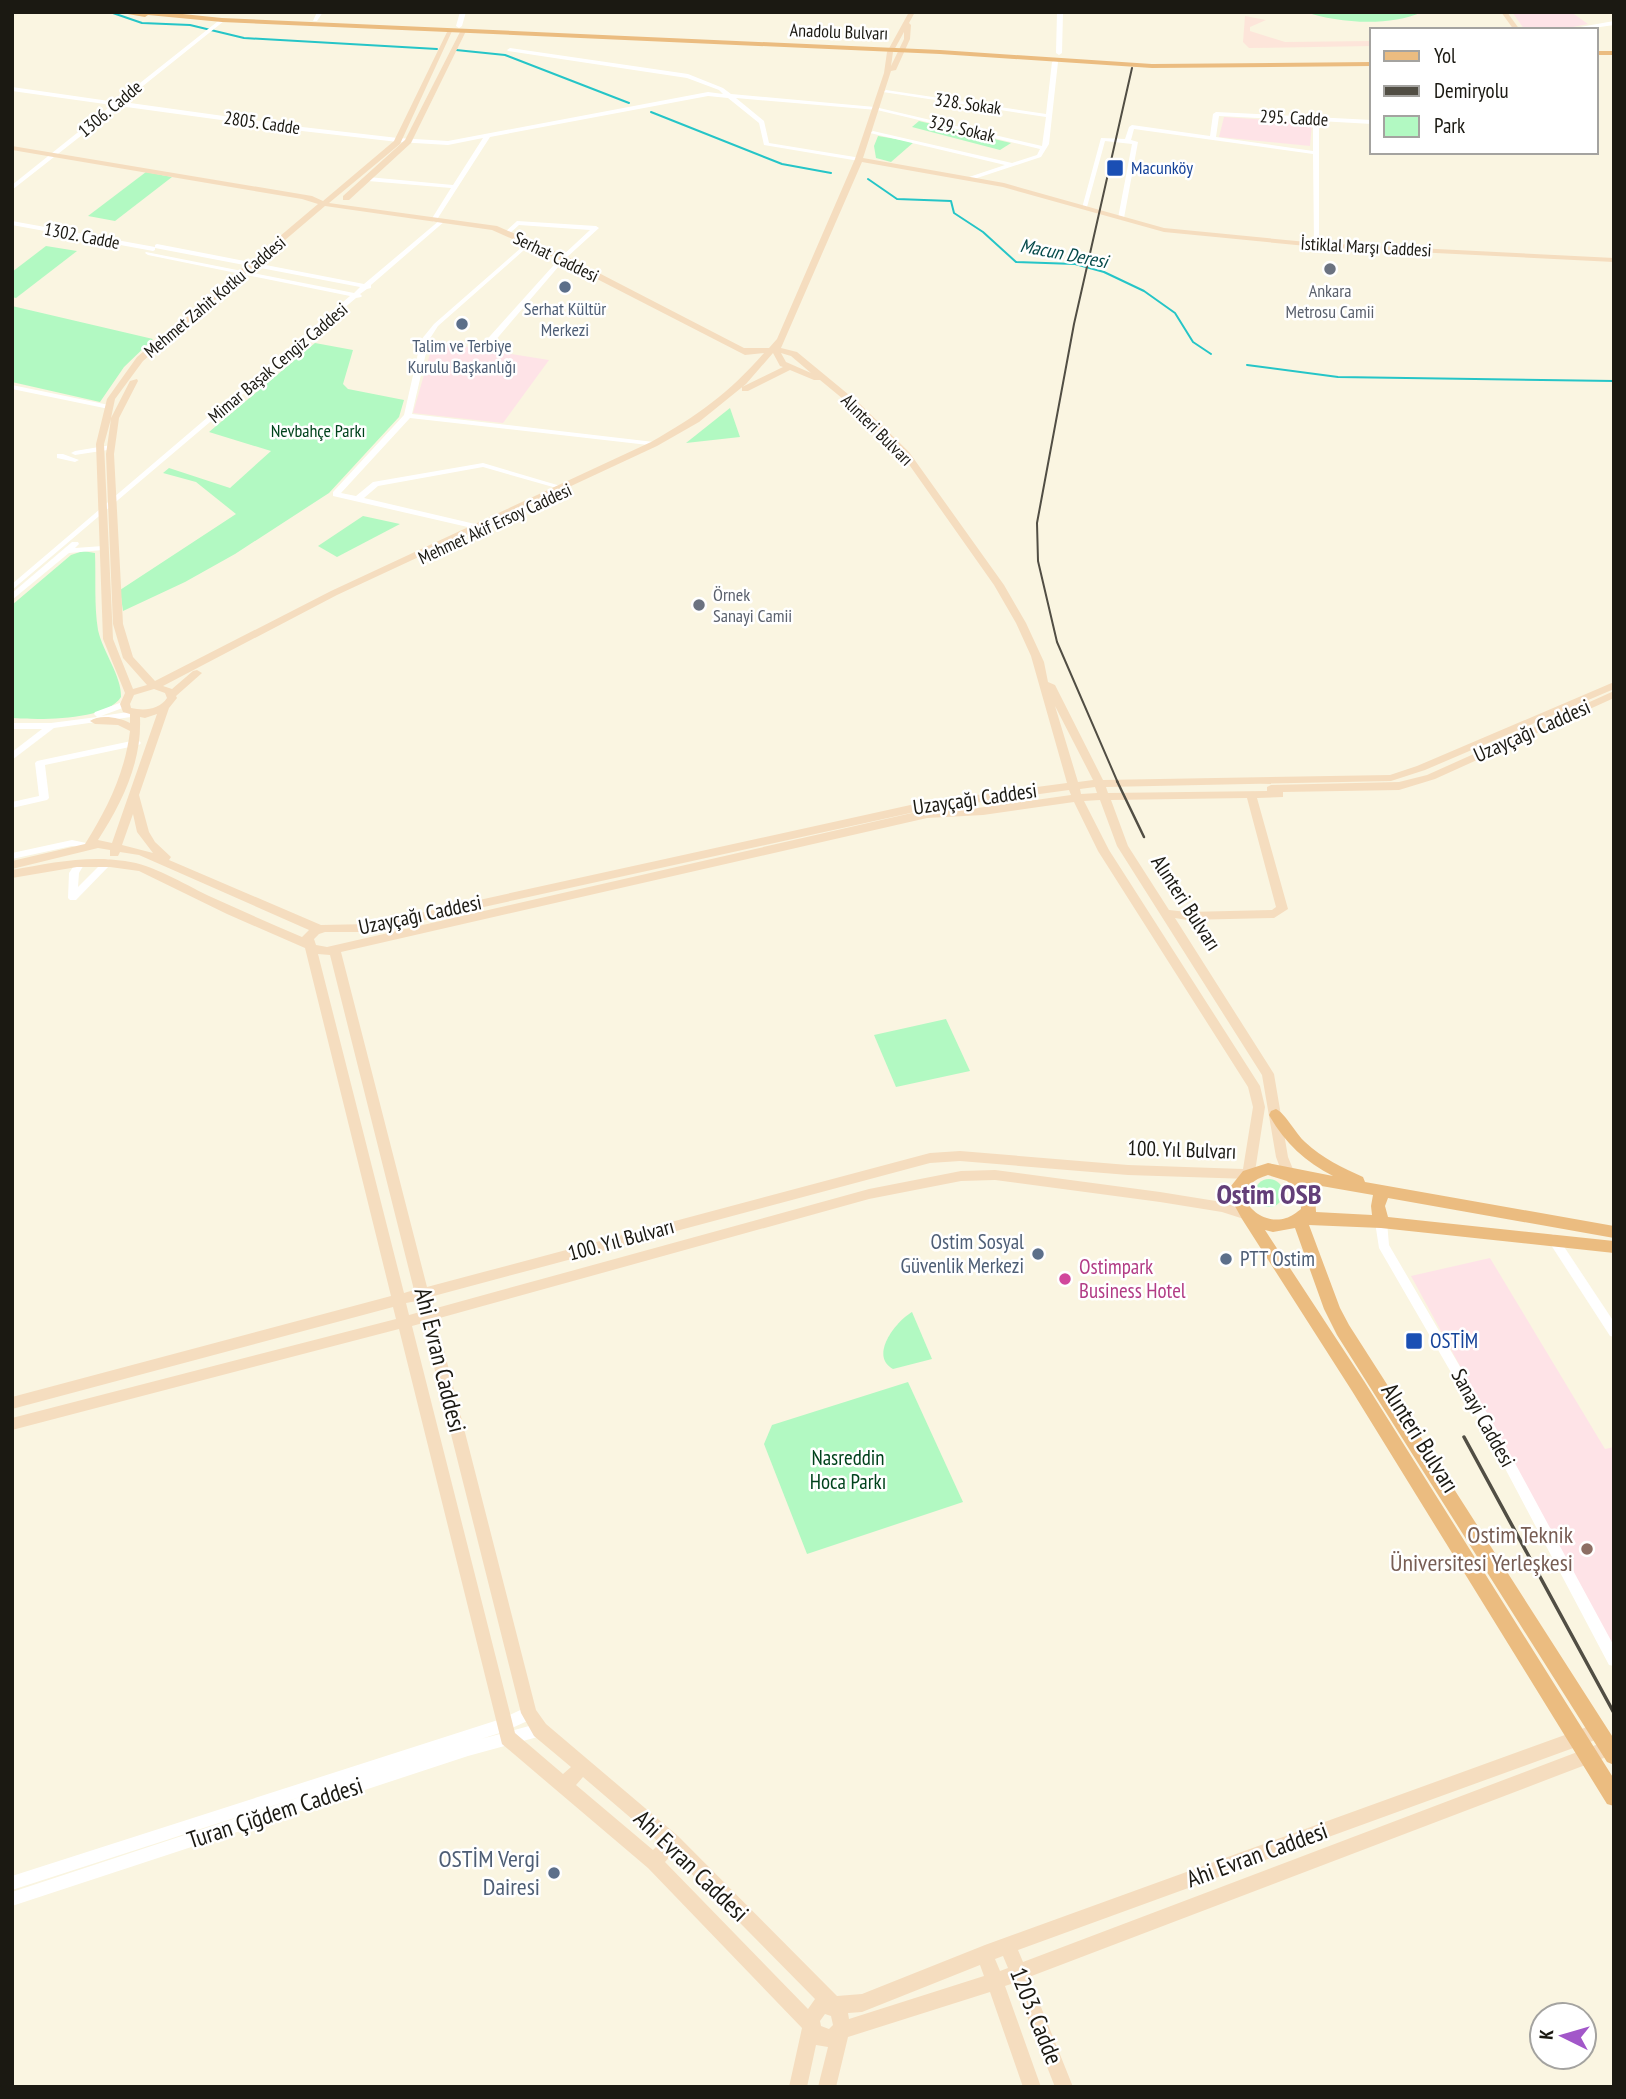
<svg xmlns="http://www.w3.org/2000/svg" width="1626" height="2099" font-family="'PT Sans Narrow',sans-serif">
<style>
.commercial{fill:#fde5da}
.education{fill:#fee3e7}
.green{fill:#b2f9c2}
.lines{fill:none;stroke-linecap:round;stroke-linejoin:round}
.stream{stroke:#25c5c7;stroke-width:2}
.tertiary{fill:#fff;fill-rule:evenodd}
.secondary{fill:#f5ddbf;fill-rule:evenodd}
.primary{fill:#ebbc80;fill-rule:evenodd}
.rail-far2{stroke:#514e44;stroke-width:2}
.rail-far1{stroke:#514e44;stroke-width:2.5}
.rail{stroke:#514e44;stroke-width:3.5}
.transit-dot{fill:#1a4fb4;stroke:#fff;stroke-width:2.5}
.worship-dot{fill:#6b7280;stroke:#fff;stroke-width:2.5}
.service-dot{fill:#5c6f8a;stroke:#fff;stroke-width:2.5}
.hotel-dot{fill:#d1479c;stroke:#fff;stroke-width:2.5}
.education-dot{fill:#8d6e63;stroke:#fff;stroke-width:2.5}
.labels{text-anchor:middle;stroke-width:5;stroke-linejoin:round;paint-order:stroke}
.far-street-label{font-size:18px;fill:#1b1912;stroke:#fff}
.far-transit-label{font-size:18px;fill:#164399;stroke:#fff;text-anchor:start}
.far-worship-label{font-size:18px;fill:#5b616d;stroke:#fff}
.far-service-label{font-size:18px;fill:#4e5e75;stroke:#fff}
.far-park-label{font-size:18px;fill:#00431c;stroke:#fff}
.far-water-label{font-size:19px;font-style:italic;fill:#064a4a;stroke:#fff}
.street-label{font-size:21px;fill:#1b1912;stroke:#fff}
.service-label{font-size:21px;fill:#4e5e75;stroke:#fff;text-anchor:end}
.hotel-label{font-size:21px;fill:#b23c85;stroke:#fff;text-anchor:start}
.transit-label{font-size:21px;fill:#164399;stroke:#fff;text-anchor:start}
.park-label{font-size:21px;fill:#00431c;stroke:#fff}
.near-street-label{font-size:24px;fill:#1b1912;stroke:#fff}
.near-education-label{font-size:24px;fill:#785e54;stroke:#fff;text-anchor:end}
.near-service-label{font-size:24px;fill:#4e5e75;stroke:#fff;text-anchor:end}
.district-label{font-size:28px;font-weight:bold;fill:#633f78;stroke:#fff}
</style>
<rect width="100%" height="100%" fill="#faf5e1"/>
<!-- commercial -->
<path class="commercial" d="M 1245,16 L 1266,20 L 1250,27 L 1250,31 L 1285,42 L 1372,41 L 1372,46 L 1249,48 L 1243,42 Z"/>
<!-- education -->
<g class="education">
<path d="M 1512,12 L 1571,12 L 1588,24 L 1558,30 L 1525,30 Z"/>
<path d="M 1224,117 L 1312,123 L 1310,146 L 1219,137 Z"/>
<path d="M 434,340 L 473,348 L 549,360 L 503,423 L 413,413 Z"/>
<path d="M 1490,1258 L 1605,1449 L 1614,1447 L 1614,1649 L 1411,1276 Z"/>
</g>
<!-- green -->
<g class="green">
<path d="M 1305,12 L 1422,12 C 1389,27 1338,23 1305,12 Z"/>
<path d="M 919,121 L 1011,143 L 1000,150 L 912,127 Z"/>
<path d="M 878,136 L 914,142 L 891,162 L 876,158 L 874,146 Z"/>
<path d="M 146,172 L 172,177 L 115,221 L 88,216 Z"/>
<path d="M 46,246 L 77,251 L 16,298 L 12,297 L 12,272 Z"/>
<path d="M 12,306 L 153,339 L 124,367 L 100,402 L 12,382 Z"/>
<path d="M 315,343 L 353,350 L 343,384 L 348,389 L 404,400 L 399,417 L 329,493 L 235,554 L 185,582 L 123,611 L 120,590 L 236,514 L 196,482 L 163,473 L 169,468 L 230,488 L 271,451 L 209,432 Z"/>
<path d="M 730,408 L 740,437 L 686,443 Z"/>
<path d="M 363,516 L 400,524 L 337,557 L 318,546 Z"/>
<path d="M 83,551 L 95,553 C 96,578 94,605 98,630 C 103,652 122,677 121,697 C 106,721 38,720 12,718 L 12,605 L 71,555 Z"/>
<path d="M 946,1019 L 970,1071 L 896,1087 L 874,1035 Z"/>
<circle cx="1269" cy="1193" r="14"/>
<path d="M 912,1312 L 932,1359 L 893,1369 C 869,1356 895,1322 912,1312 Z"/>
<path d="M 908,1382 L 963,1502 L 807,1554 L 764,1444 L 772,1425 Z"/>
</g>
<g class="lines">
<!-- stream -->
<g class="stream">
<path d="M 12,12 L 15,12"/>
<path d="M 110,12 L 142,23 L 190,25 L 244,38 L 437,49"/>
<path d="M 456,50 L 505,55 L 629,103"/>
<path d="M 651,112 L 782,164 L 831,173"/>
<path d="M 868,179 L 897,199 L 951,201 L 954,213 L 983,232 L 1016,262 L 1075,264 L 1104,272 L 1144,291 L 1175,313 L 1193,342 L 1211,354"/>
<path d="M 1247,365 L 1338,377 L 1614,381"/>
</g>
<!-- tertiary -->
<g class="tertiary">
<path d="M 317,12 L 323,12 L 317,21 L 313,21 Z"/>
<path d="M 460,12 L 466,12 L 462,26 L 459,28 L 456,26 Z"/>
<path d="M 1057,12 L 1063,12 L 1062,53 L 1059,55 L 1056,53 Z"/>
<path d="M 222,18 L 225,20 L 224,21 L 123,102 L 302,127 L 398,138 L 448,141 L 708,92 L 723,94 L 719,90 L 687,78 L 508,51 L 507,50 L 510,48 L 688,74 L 723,88 L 731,94 L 875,107 L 1042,146 L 1046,117 L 883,92 L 886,90 L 1046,114 L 1052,62 L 1055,60 L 1058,62 L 1049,144 L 1041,157 L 971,180 L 969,179 L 969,177 L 1005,165 L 870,133 L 873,131 L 1012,163 L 1037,155 L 1040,149 L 877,110 L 736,98 L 764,121 L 769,143 L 861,158 L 862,159 L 859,161 L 764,145 L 759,123 L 728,98 L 708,96 L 490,137 L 436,221 L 434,222 L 431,220 L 451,188 L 368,181 L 365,179 L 368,177 L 453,185 L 483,138 L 448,145 L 398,142 L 302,131 L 119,106 L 12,190 L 12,185 L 112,105 L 12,91 L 12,87 L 116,102 Z"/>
<path d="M 1614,21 L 1614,25 L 1579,30 L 1563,30 Z"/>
<path d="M 1216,112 L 1372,120 L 1372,124 L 1319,121 L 1319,246 L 1314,245 L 1313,154 L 1134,129 L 1131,140 L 1138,142 L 1124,218 L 1121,220 L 1118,218 L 1132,144 L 1105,141 L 1087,207 L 1082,208 L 1101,138 L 1125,139 L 1129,127 L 1132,125 L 1210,136 L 1213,114 ZM 1219,116 L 1313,121 L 1313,151 L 1216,137 Z"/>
<path d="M 440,220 L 445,221 L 371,285 L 371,288 L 367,289 L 360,294 L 362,296 L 361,297 L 356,298 L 12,590 L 12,584 L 350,296 L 148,255 L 145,253 L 146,252 L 354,293 L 360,287 L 155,248 L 155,250 L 153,251 L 12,225 L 12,221 L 155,247 L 155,245 L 157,244 L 364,284 Z"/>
<path d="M 517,221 L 596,226 L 599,228 L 565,259 L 488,349 L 482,349 L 482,345 L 561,257 L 590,230 L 519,225 L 509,234 L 505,234 L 505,232 Z"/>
<path d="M 530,240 L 533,242 L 532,243 L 438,326 L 429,340 L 412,414 L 654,442 L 657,442 L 657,446 L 410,418 L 341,493 L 356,496 L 373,482 L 483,463 L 564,487 L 560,489 L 483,467 L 378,486 L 364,498 L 475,524 L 476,526 L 472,528 L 333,496 L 333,492 L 404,415 L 421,340 L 434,324 Z"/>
<path d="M 12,385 L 109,405 L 113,407 L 109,409 L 12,389 Z"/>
<path d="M 111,445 L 114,445 L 114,449 L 75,455 L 71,453 L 75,451 Z"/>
<path d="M 57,454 L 63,454 L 79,460 L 75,462 L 57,458 Z"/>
<path d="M 72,542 L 78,542 L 79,544 L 75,548 L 103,546 L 107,548 L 103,550 L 69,553 L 12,600 L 12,593 Z"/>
<path d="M 125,701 L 129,704 L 128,706 L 101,716 L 135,711 L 138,712 L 138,716 L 54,728 L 12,760 L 12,752 L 42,729 L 12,729 L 12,723 L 51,723 L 97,717 L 94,714 L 95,712 Z"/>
<path d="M 136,740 L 139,741 L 141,743 L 139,745 L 45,765 L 49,798 L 47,800 L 12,808 L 12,802 L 39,796 L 35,763 L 37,761 Z"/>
<path d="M 72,840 L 91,844 L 93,846 L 88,849 L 72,846 L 12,859 L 12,853 Z"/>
<path d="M 108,859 L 113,862 L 111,864 L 76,900 L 70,900 L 68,898 L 69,873 L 77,861 L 83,861 L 85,863 L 79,873 L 78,887 L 105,860 Z"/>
<path d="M 1381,1217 L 1385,1219 L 1387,1222 L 1389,1245 L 1497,1430 L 1614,1646 L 1614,1666 L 1609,1665 L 1489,1438 L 1379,1248 L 1375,1222 L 1377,1219 Z"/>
<path d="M 1553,1234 L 1557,1236 L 1614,1322 L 1614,1337 L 1610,1336 L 1549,1242 L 1547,1239 L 1549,1236 Z"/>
<path d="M 529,1706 L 534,1708 L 536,1713 L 534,1718 L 503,1732 L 481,1739 L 540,1723 L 545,1725 L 547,1730 L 545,1735 L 468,1756 L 12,1906 L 12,1892 L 312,1793 L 12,1890 L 12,1876 L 501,1719 Z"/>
</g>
<!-- secondary -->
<g class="secondary">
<path d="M 909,12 L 915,12 L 909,23 L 911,25 L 910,39 L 896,70 L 891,71 L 863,158 L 1004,183 L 1164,228 L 1317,243 L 1614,258 L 1614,262 L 1317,247 L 1164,232 L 1003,187 L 862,162 L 781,348 L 797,352 L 860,404 L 909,452 L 1004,585 L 1026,623 L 1044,662 L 1048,682 L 1055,685 L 1103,780 L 1390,775 L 1417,766 L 1614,682 L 1614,689 L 1425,770 L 1391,781 L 1106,787 L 1108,793 L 1267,791 L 1267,787 L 1271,785 L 1399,782 L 1427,775 L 1614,691 L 1614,698 L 1435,779 L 1399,790 L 1283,792 L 1283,797 L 1257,798 L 1288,909 L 1274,918 L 1187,920 L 1175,918 L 1274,1074 L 1288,1157 L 1295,1174 L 1294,1178 L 1284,1178 L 1276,1157 L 1262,1075 L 1117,846 L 1100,800 L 1084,801 L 1109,850 L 1260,1086 L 1265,1107 L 1254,1178 L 1249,1179 L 1128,1175 L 960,1161 L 930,1163 L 430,1297 L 433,1309 L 869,1189 L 961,1171 L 995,1170 L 1160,1192 L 1222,1202 L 1252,1211 L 1254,1215 L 1252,1219 L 1247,1220 L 1222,1212 L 1160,1202 L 995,1180 L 961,1181 L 869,1199 L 436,1319 L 536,1710 L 546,1724 L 678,1836 L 837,1996 L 862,1994 L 985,1945 L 1598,1723 L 1604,1725 L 1606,1731 L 1604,1737 L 1598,1739 L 1018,1950 L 1023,1962 L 1609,1740 L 1614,1742 L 1614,1754 L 1609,1756 L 1029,1977 L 1073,2087 L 1055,2087 L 1014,1983 L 1005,1986 L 1041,2087 L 1023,2087 L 990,1992 L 848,2037 L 836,2087 L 818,2087 L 828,2047 L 816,2045 L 807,2087 L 789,2087 L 802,2028 L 648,1868 L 502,1744 L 399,1329 L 12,1430 L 12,1418 L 396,1319 L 393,1307 L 12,1409 L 12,1397 L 391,1296 L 305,948 L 227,914 L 139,871 L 110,867 L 77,867 L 12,878 L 12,870 C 49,863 87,855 125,861 C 154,865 182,883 209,896 C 240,910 271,924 302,937 L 309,930 L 139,855 L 120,852 L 118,856 L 110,856 L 110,850 L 98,848 L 12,869 L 12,861 L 85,844 C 107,809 125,773 130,731 L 118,725 L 95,724 L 90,721 C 99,714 119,717 130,723 L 130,714 L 123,712 L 120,704 L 125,693 L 103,639 L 96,444 L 107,399 L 137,357 L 318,204 L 302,199 L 12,150 L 12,146 L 312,196 L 323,201 L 394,141 L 448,30 L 453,29 L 400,144 L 329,203 L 497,226 L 566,256 L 744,348 L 769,348 L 777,339 L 855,159 L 884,73 L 887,52 ZM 904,32 L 904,39 L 891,66 L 893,52 ZM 325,206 L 492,230 L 560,260 L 745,355 L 764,353 C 729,393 697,416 651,442 L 331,591 L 155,681 L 133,657 L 123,624 L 114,454 L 119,418 L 138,381 L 137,379 L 130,381 L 111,418 L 115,399 L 143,361 ZM 773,353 L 780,366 L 783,367 L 742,387 L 742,391 L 748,391 L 790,370 L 814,380 L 820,380 L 854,408 L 903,456 L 994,585 L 1016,623 L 1031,656 L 1067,783 L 924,802 L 370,924 L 321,925 L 169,860 L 171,857 L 155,842 L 149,832 L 139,795 L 169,708 L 177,698 L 176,696 L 202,673 L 197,670 L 193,671 L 172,689 L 163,686 L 337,595 L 657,446 L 699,422 L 746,384 ZM 781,353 L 791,356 L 811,373 L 786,362 ZM 111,419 L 106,454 L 113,624 L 123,658 L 147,685 L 133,689 L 113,639 L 104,444 ZM 154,689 L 165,693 L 167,698 C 159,710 144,711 131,708 L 130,704 L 134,695 ZM 1055,706 L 1092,778 L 1093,780 L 1078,782 ZM 157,714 L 112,843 L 98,840 C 122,803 142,762 140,717 L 145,718 ZM 1095,787 L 1097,793 L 1081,794 L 1080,789 ZM 1069,790 L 1071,795 L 963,810 L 925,810 L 327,947 L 316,945 L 314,939 L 319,934 L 325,932 L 370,932 L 924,810 ZM 1247,798 L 1276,907 L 1272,910 L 1187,912 L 1169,910 L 1128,846 L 1111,800 ZM 1074,802 L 1098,851 L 1248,1087 L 1253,1107 L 1243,1169 L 1128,1165 L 960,1151 L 930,1153 L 427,1287 L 341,952 L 927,818 L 983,815 ZM 133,814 L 137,832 L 153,853 L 122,845 ZM 318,954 L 330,955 L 414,1290 L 404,1293 ZM 417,1301 L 420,1312 L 409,1315 L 406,1303 ZM 423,1323 L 521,1713 L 534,1736 L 571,1767 L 563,1774 L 515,1733 L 412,1326 ZM 583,1777 L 660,1843 L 653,1850 L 576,1785 ZM 672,1854 L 815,1999 L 808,2009 L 665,1862 ZM 1003,1956 L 1008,1968 L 1000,1971 L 995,1959 ZM 980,1965 L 984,1976 L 849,2019 L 848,2013 L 862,2012 ZM 825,2014 L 831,2016 L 833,2025 L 829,2029 L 821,2026 L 820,2021 Z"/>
<path d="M 1501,12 L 1507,12 L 1520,30 L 1514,30 Z"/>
<path d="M 461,30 L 466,31 L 411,143 L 349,200 L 343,200 L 343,196 L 405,140 Z"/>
</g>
<!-- primary -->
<g class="primary">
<path d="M 116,12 L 163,12 L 222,18 L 940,50 L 1152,64 L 1372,62 L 1372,66 L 1152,68 L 940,54 L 222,22 L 148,15 L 145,17 Z"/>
<rect x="1596" y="51" width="18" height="4"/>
<path d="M 1276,1109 C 1285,1113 1296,1134 1305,1142 C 1322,1158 1343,1168 1363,1177 L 1365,1182 L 1614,1226 L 1614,1238 L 1388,1198 L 1385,1206 L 1388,1217 L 1614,1241 L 1614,1253 L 1381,1228 L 1309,1225 L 1340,1308 L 1349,1325 L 1614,1739 L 1614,1765 L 1607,1762 L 1337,1335 L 1324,1309 L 1295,1228 L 1273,1232 L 1265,1230 L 1364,1381 L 1614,1779 L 1614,1806 L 1607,1804 L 1352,1391 L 1242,1219 L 1231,1199 L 1231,1186 L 1243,1171 L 1268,1163 L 1333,1176 C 1305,1162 1284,1142 1269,1115 L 1271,1111 ZM 1268,1175 L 1287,1181 L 1300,1194 L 1301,1209 C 1297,1212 1291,1217 1286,1218 C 1259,1228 1221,1189 1268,1175 ZM 1310,1184 L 1373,1195 L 1371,1206 L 1372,1215 L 1316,1212 L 1315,1194 Z"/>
</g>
<!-- rail-far2 -->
<path class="rail-far2" d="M 1118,783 L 1057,642 L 1038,561 L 1037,523 L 1074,324 L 1132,68"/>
<!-- rail-far1 -->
<path class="rail-far1" d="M 1117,781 L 1144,837"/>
<!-- rail -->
<path class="rail" d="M 1464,1437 L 1614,1713"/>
</g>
<!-- markers -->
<g class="transit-dot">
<rect x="1106" y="159" width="18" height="18" rx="3.5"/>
<rect x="1405" y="1332" width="18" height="18" rx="3.5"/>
</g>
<g class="worship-dot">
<circle cx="1330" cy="269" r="7"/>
<circle cx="699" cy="605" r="7"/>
</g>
<g class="service-dot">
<circle cx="565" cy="287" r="7"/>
<circle cx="462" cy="324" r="7"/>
<circle cx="1038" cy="1254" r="7"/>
<circle cx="1226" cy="1259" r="7"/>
<circle cx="554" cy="1873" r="7"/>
</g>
<circle class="hotel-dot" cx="1065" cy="1279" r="7"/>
<circle class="education-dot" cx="1587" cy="1549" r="7"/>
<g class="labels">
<!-- far-street labels -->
<g class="far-street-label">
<text transform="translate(839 32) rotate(2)" y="6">Anadolu Bulvarı</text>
<text transform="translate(968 104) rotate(8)" y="6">328. Sokak</text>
<text transform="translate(110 109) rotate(-40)" y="6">1306. Cadde</text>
<text transform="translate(1294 118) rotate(3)" y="6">295. Cadde</text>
<text transform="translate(262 123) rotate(8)" y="6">2805. Cadde</text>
<text transform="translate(962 129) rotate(13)" y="6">329. Sokak</text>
<text transform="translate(82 236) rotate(11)" y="6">1302. Cadde</text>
<text transform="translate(1366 247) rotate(3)" y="6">İstiklal Marşı Caddesi</text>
<text transform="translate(556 257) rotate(26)" y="6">Serhat Caddesi</text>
<text transform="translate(215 297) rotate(-40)" y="6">Mehmet Zahit Kotku Caddesi</text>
<text transform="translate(278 363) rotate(-40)" y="6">Mimar Başak Cengiz Caddesi</text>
<text transform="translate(877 430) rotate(45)" y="6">Alınteri Bulvarı</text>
<text transform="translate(495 524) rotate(-25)" y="6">Mehmet Akif Ersoy Caddesi</text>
</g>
<!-- far-transit labels -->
<g class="far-transit-label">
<text x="1131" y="174">Macunköy</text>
</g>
<!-- far-worship labels -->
<g class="far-worship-label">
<text x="1330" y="297">Ankara<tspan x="1330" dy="21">Metrosu Camii</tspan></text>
<text x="713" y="601" text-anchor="start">Örnek<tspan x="713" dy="21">Sanayi Camii</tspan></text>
</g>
<!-- far-service labels -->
<g class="far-service-label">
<text x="565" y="315">Serhat Kültür<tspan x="565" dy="21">Merkezi</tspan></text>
<text x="462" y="352">Talim ve Terbiye<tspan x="462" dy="21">Kurulu Başkanlığı</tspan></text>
</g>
<!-- far-park labels -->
<g class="far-park-label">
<text x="318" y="437">Nevbahçe Parkı</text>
</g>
<!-- far-water labels -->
<g class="far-water-label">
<text transform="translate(1064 253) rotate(11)" y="7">Macun Deresi</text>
</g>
<!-- street labels -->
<g class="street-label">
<text transform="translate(1532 731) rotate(-24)" y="7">Uzayçağı Caddesi</text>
<text transform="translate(975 799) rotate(-8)" y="7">Uzayçağı Caddesi</text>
<text transform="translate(1186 903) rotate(57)" y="7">Alınteri Bulvarı</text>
<text transform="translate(420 915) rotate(-12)" y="7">Uzayçağı Caddesi</text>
<text transform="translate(1182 1150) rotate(2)" y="7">100. Yıl Bulvarı</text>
<text transform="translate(621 1240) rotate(-15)" y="7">100. Yıl Bulvarı</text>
<text transform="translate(1483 1418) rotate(61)" y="7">Sanayi Caddesi</text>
</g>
<!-- service labels -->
<g class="service-label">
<text x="1024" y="1249">Ostim Sosyal<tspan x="1024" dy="24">Güvenlik Merkezi</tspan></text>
<text x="1240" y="1266" text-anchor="start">PTT Ostim</text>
</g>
<!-- hotel labels -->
<g class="hotel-label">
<text x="1079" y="1274">Ostimpark<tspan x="1079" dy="24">Business Hotel</tspan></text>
</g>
<!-- transit labels -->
<g class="transit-label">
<text x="1430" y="1348">OSTİM</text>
</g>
<!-- park labels -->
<g class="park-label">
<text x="848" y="1465">Nasreddin<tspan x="848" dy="24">Hoca Parkı</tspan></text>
</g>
<!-- near-street labels -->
<g class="near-street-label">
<text transform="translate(440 1360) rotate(76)" y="8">Ahi Evran Caddesi</text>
<text transform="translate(1420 1438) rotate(58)" y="8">Alınteri Bulvarı</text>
<text transform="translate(275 1813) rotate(-18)" y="8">Turan Çiğdem Caddesi</text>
<text transform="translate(1257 1855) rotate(-20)" y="8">Ahi Evran Caddesi</text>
<text transform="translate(691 1866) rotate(44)" y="8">Ahi Evran Caddesi</text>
<text transform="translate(1036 2016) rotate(68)" y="8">1203. Cadde</text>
</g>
<!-- near-education labels -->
<g class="near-education-label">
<text x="1573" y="1543">Ostim Teknik<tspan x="1573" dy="28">Üniversitesi Yerleşkesi</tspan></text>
</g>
<!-- near-service labels -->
<g class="near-service-label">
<text x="540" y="1867">OSTİM Vergi<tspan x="540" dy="28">Dairesi</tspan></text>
</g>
<!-- district labels -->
<g class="district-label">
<text x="1269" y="1204">Ostim OSB</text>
</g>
</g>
<!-- border -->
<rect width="1626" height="2099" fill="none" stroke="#1b1912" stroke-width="28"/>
<!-- legend -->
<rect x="1370" y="28" width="228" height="126" fill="#ffffff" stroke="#a4a3a0" stroke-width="2"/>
<rect x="1384" y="51" width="35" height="10" fill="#ebbc80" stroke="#a4a3a0" stroke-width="2"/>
<text x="1434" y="63" font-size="21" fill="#1b1912">Yol</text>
<rect x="1384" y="86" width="35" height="10" fill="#514e44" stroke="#a4a3a0" stroke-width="2"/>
<text x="1434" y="98" font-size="21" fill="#1b1912">Demiryolu</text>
<rect x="1384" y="116" width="35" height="21" fill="#b2f9c2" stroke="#a4a3a0" stroke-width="2"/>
<text x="1434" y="133" font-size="21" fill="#1b1912">Park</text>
<!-- north arrow -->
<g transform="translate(1563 2036) rotate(275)"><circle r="33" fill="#ffffff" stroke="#a4a3a0" stroke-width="2"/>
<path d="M0-5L12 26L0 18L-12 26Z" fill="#a257c9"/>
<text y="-10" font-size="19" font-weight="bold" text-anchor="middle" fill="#1b1912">K</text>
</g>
</svg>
